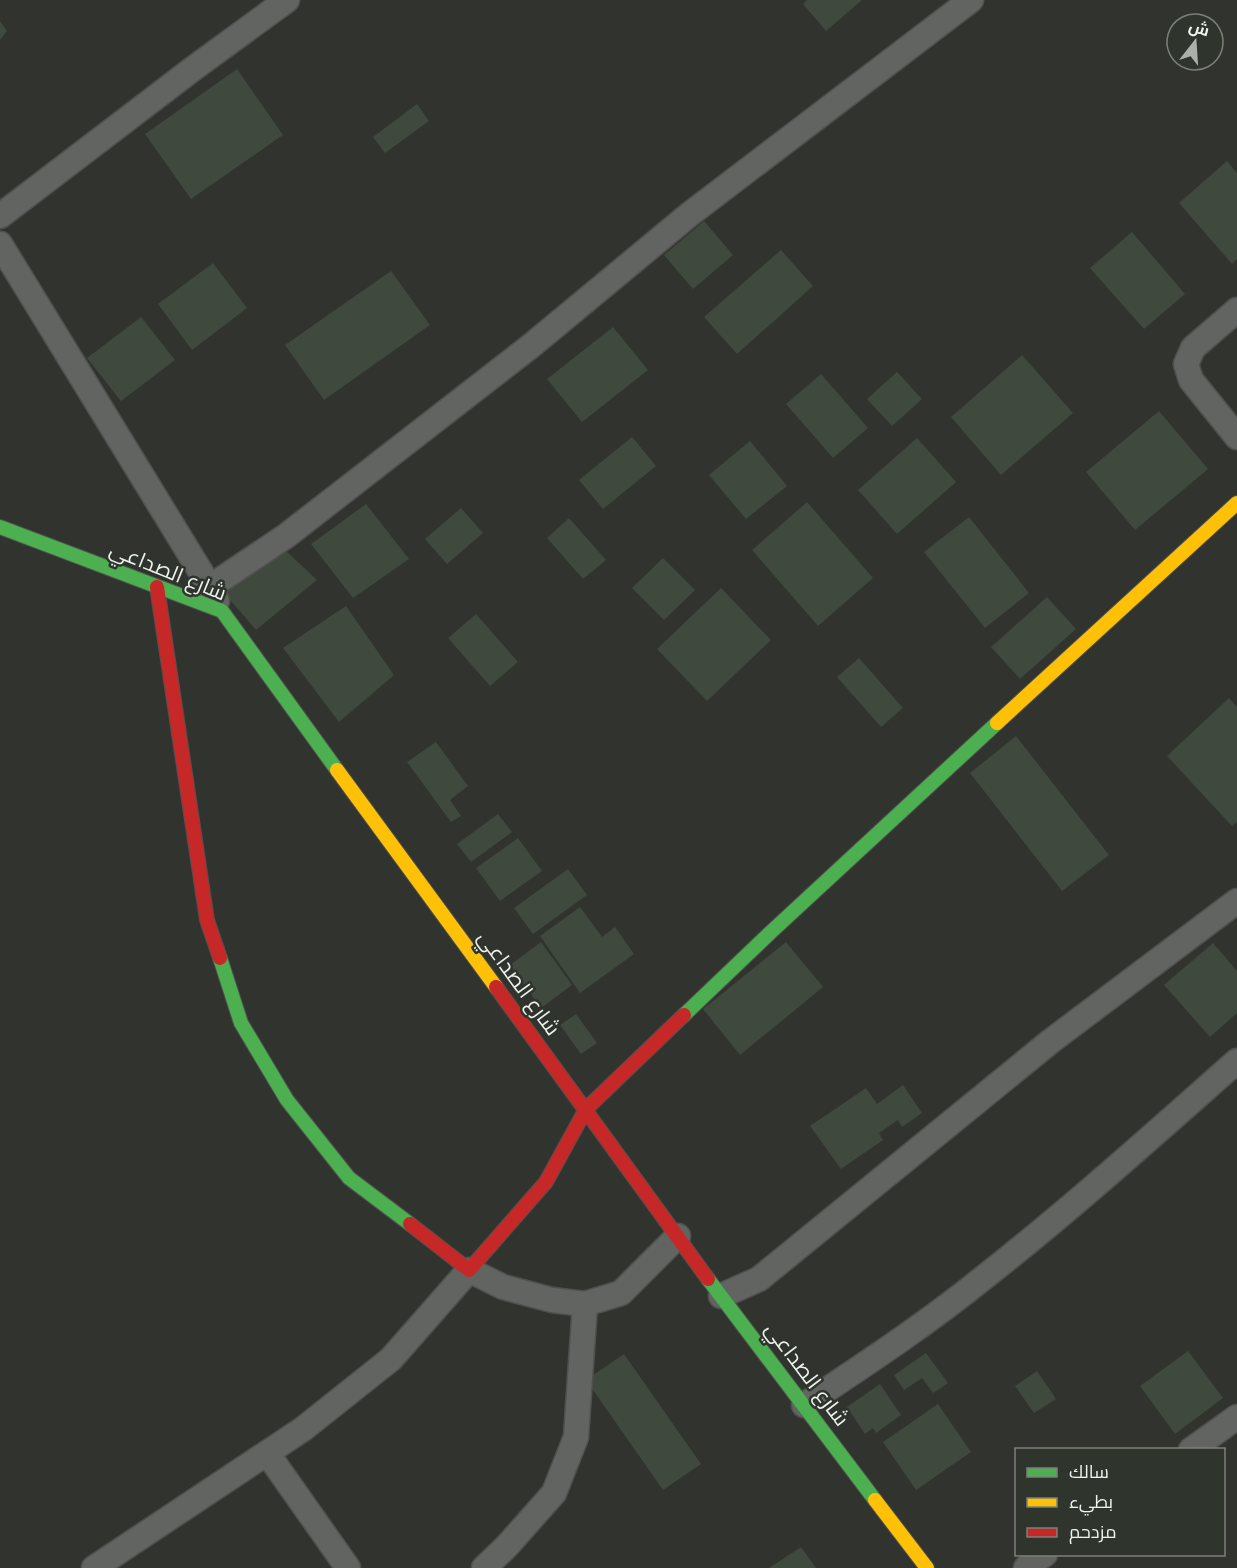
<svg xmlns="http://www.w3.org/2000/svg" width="1237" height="1568" font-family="Helvetica,Cairo,sans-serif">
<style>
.building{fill:#40493d}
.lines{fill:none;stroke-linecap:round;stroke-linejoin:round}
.street-casing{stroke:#4f514e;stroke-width:27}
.fast-casing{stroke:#4f514e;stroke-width:16}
.slow-casing{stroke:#4f514e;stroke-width:16}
.jam-casing{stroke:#4f514e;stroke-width:16}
.street{stroke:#616461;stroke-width:24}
.fast{stroke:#4caf50;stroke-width:14}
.slow{stroke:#ffc107;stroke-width:14}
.jam{stroke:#c62828;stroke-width:14}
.labels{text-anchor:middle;stroke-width:5;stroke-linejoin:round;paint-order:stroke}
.street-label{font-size:21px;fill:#eff3ee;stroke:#2f342d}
</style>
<rect width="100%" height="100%" fill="#30332e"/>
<!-- building -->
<g class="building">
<path d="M 807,0 L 862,0 L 826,31 L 803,4 Z"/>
<path d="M 0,21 L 7,31 L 0,40 Z"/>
<path d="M 237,69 L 283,135 L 191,199 L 145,134 Z"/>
<path d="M 417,104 L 429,121 L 385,153 L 373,137 Z"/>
<path d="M 1227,161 L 1237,173 L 1237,259 L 1232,264 L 1179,203 Z"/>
<path d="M 704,221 L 733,255 L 693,289 L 664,255 Z"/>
<path d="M 1132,232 L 1185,294 L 1144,329 L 1090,268 Z"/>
<path d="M 781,250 L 813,286 L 737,354 L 704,317 Z"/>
<path d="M 213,263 L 247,308 L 192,350 L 158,304 Z"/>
<path d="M 391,271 L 430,325 L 324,400 L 285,345 Z"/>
<path d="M 141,317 L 175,360 L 121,401 L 87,358 Z"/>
<path d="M 613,327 L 648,370 L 582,422 L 547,379 Z"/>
<path d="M 1022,355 L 1073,413 L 1001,475 L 951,417 Z"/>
<path d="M 897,372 L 922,399 L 892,426 L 867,399 Z"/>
<path d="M 821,374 L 868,428 L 833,458 L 786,404 Z"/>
<path d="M 1159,411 L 1208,469 L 1135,530 L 1086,472 Z"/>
<path d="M 632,437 L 656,466 L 603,509 L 579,480 Z"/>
<path d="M 917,438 L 956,482 L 897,534 L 858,490 Z"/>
<path d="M 750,441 L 787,486 L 746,519 L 709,475 Z"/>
<path d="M 807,502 L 873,578 L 818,626 L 752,550 Z"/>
<path d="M 366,504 L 409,559 L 353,598 L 311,544 Z"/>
<path d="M 461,508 L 483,533 L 447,564 L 425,539 Z"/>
<path d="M 969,517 L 1029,593 L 985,628 L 924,552 Z"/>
<path d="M 569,518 L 606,560 L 583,579 L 547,538 Z"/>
<path d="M 284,549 L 317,580 L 256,630 L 224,593 Z"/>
<path d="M 663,558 L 695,590 L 664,620 L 632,588 Z"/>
<path d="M 721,588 L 771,640 L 707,701 L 657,649 Z"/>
<path d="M 1047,597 L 1076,629 L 1020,679 L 991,647 Z"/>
<path d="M 346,606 L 394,675 L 339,722 L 283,648 Z"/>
<path d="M 476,614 L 518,662 L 490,686 L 448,638 Z"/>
<path d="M 859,658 L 903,708 L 881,727 L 837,677 Z"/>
<path d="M 1229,698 L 1237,707 L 1237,822 L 1232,826 L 1167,756 Z"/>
<path d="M 1016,736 L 1109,855 L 1062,891 L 970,773 Z"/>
<path d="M 436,742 L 468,786 L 450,800 L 461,816 L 451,822 L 407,762 Z"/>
<path d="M 498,814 L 512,832 L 471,862 L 457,844 Z"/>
<path d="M 518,838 L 542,871 L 500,901 L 476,868 Z"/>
<path d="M 568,869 L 587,895 L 533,934 L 514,908 Z"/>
<path d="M 580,907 L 602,937 L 615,927 L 634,954 L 580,993 L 540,936 Z"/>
<path d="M 541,942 L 572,985 L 541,1008 L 510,965 Z"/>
<path d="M 786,942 L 823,987 L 740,1055 L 703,1009 Z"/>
<path d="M 1213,943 L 1237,971 L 1237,1013 L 1210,1037 L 1164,985 Z"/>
<path d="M 576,1014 L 597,1043 L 581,1054 L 560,1025 Z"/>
<path d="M 903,1085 L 922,1113 L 902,1127 L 898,1120 L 879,1133 L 883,1140 L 841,1169 L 810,1126 L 866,1088 L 877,1104 Z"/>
<path d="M 1188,1351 L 1223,1398 L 1175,1434 L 1140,1386 Z"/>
<path d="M 926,1353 L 948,1383 L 933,1393 L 922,1378 L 904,1390 L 894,1375 Z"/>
<path d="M 624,1354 L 701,1464 L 663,1490 L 586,1380 Z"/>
<path d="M 1037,1371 L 1056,1399 L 1034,1413 L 1015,1386 Z"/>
<path d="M 880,1384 L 901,1415 L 876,1433 L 873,1428 L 865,1434 L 847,1407 Z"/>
<path d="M 938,1404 L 971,1452 L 916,1490 L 883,1442 Z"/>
<path d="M 801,1547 L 816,1568 L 769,1568 Z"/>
</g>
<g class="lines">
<defs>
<g id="street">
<path d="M 0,216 L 194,68 L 287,0"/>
<path d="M 0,244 L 210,587 L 217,601"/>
<path d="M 1237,310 L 1193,348 L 1186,364 L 1191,380 L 1237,437"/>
<path d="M 210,587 L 286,536 L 532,345 L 690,214 L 971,0"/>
<path d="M 721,1296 L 759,1279 L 1051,1041 L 1237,901"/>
<path d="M 804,1405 C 864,1365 925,1325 982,1279 C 1070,1210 1153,1135 1237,1061"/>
<path d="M 1191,1450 L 1237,1417"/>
<path d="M 267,1453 L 348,1568"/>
<path d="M 94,1568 L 303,1429 L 391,1359 L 469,1270 L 503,1287 L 552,1300 L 585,1304 L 621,1293 L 678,1236"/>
<path d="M 484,1568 L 507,1546 L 554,1493 L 576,1437 L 585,1304"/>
<path d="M 1026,1568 L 1045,1554"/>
</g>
<g id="fast">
<path d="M 0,527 L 222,611 L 337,770"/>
<path d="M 220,958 L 241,1023 L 287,1100 L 349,1178 L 410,1224"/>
<path d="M 684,1015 L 772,931 L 997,723"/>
<path d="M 708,1279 L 875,1500"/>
</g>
<g id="slow">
<path d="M 997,723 L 1237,503"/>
<path d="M 337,770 L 496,987"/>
<path d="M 875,1500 L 927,1568"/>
</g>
<g id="jam">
<path d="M 157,587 L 207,920 L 220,958"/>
<path d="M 496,987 L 708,1279"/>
<path d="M 410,1224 L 469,1270 L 546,1182 L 586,1109 L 684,1015"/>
</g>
</defs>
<!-- street casing -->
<use href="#street" class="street-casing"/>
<!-- fast casing -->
<use href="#fast" class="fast-casing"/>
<!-- slow casing -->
<use href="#slow" class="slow-casing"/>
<!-- jam casing -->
<use href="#jam" class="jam-casing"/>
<!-- street -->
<use href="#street" class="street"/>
<!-- fast -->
<use href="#fast" class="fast"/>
<!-- slow -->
<use href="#slow" class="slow"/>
<!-- jam -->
<use href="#jam" class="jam"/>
</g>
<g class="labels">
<!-- street labels -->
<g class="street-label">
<text transform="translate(168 571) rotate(22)" y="7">شارع الصداعي</text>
<text transform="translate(519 983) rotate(54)" y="7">شارع الصداعي</text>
<text transform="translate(807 1374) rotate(53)" y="7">شارع الصداعي</text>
</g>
</g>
<!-- legend -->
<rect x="1015" y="1448" width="210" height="108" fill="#2f342d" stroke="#7c807a" stroke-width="1.5"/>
<rect x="1027" y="1468" width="30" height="9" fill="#4caf50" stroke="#7c807a" stroke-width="1.5"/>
<text x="1069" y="1478" font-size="18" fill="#eff3ee">سالك</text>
<rect x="1027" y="1498" width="30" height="9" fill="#ffc107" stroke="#7c807a" stroke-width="1.5"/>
<text x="1069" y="1508" font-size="18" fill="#eff3ee">بطيء</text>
<rect x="1027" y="1528" width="30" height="9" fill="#c62828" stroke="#7c807a" stroke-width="1.5"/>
<text x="1069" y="1538" font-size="18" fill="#eff3ee">مزدحم</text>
<!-- north arrow -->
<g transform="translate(1195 42) rotate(17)"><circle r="28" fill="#2f342d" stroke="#7c807a" stroke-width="1.5"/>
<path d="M0-4.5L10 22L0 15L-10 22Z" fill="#acb0ab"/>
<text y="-9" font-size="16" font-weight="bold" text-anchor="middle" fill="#eff3ee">ش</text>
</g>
</svg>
